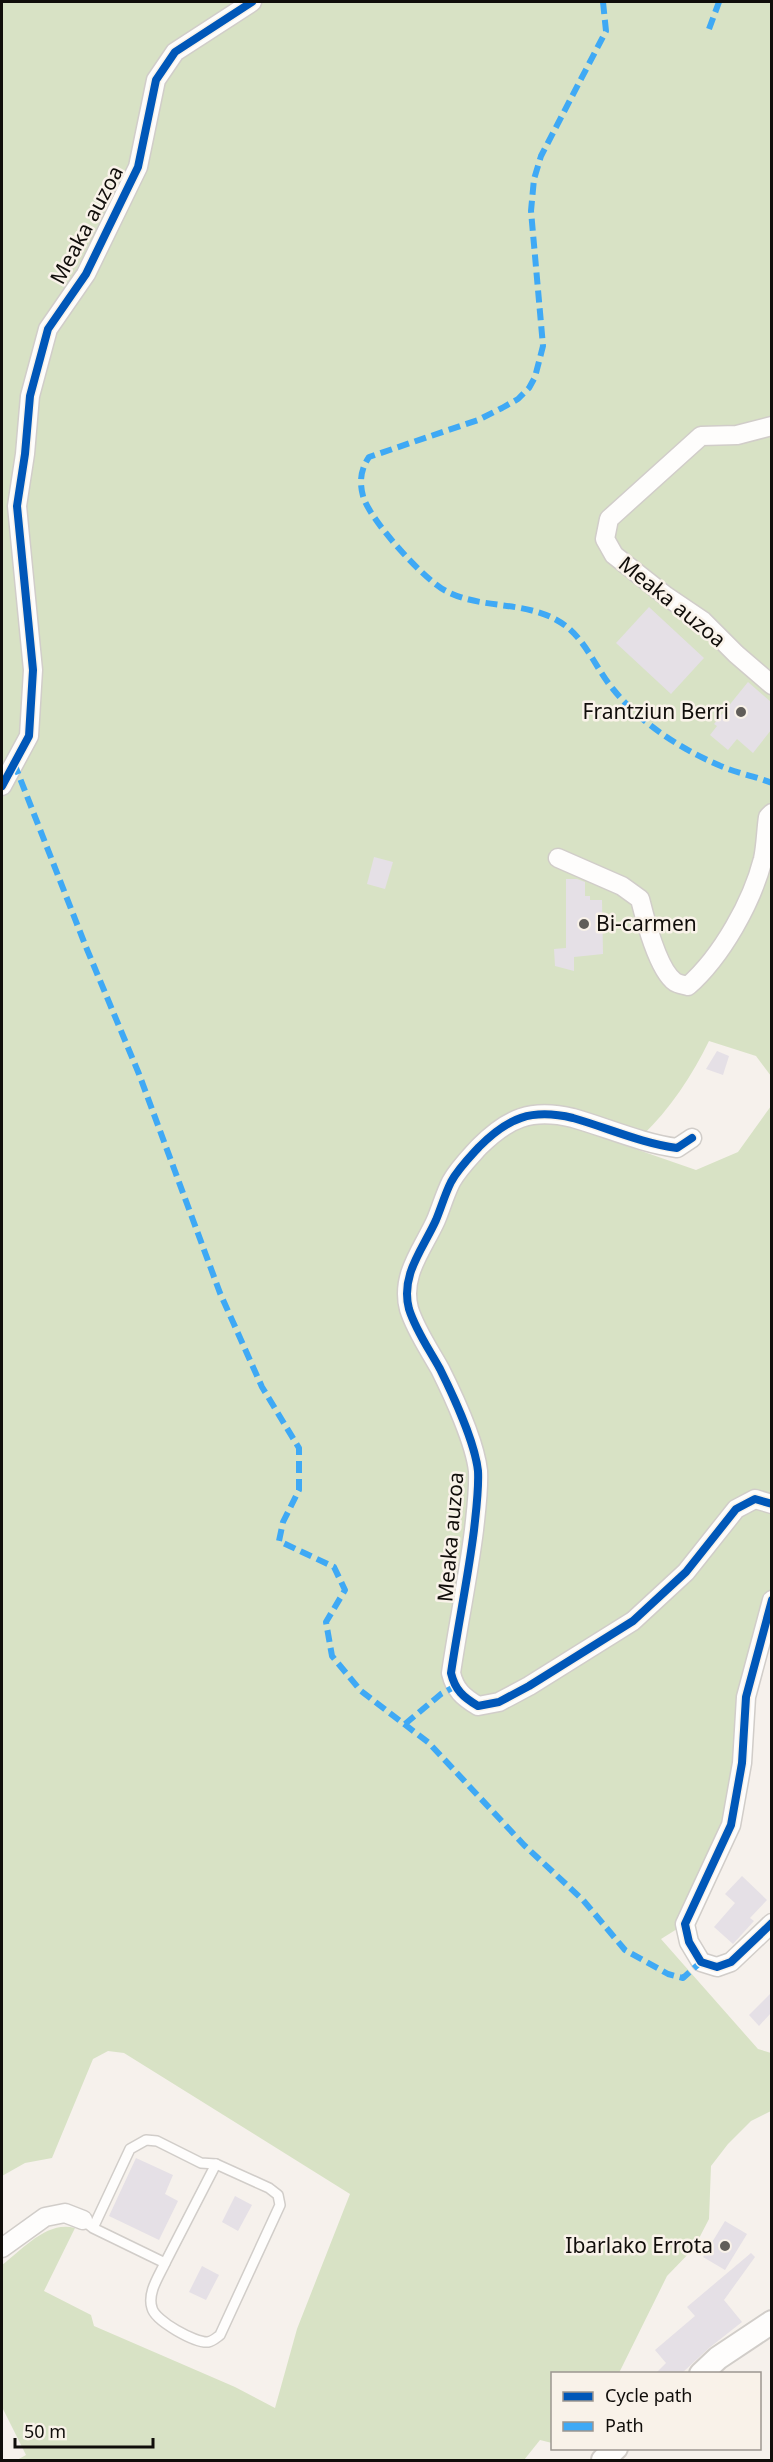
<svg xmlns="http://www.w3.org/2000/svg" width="773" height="2462" font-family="'Noto Sans',sans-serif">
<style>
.green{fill:#d8e2c5}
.building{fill:#e5e0e6}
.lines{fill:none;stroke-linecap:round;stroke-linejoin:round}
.service-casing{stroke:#d1cdc9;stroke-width:12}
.minor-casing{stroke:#d1cdc9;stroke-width:21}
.tertiary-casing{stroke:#d1cdc9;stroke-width:26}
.service{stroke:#fefdfc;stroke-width:9}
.minor{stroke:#fefdfc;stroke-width:18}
.tertiary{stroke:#fefdfc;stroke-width:22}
.quiet{stroke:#3fa9f5;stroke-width:6;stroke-dasharray:12 6;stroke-linecap:butt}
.cycleway-casing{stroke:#f9f2e9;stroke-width:11}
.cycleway{stroke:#0057b8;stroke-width:8}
.poi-dot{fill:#605d59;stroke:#f9f2e9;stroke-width:2}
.labels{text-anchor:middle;stroke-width:5;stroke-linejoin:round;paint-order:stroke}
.street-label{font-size:21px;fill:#100d0a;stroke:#f9f2e9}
.poi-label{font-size:21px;fill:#100d0a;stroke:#f9f2e9;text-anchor:end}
</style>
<rect width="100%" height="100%" fill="#f6f1ec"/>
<!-- green -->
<path class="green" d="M 2,2 L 771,2 L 771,1076 L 756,1056 L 709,1041 C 692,1076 670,1109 642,1136 L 551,1108 L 515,1114 L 491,1126 L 455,1166 L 464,1173 L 495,1137 L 522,1123 L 552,1120 L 696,1170 L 738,1152 L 771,1106 L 771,1609 L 746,1697 L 731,1825 L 685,1924 L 661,1939 L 758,2049 L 771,2053 L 771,2111 L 751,2121 L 728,2144 L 711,2166 L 709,2219 L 694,2248 L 667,2276 L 619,2373 L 552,2374 L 552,2443 L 540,2440 L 524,2460 L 17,2460 L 26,2455 L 2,2407 L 2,2265 C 22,2250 47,2220 75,2228 L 44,2291 L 91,2315 L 94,2326 L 235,2387 L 275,2408 L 297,2329 L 350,2194 L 124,2053 L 108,2051 L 93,2059 L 52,2158 L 25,2163 L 2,2176 Z"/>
<!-- building -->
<g class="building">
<path d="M 649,607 L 704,658 L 671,694 L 616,643 Z"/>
<path d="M 748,682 L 771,702 L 771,730 L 753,753 L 737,739 L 728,750 L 710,735 L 717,726 L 714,724 Z"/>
<path d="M 374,857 L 393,862 L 385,889 L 367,884 Z"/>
<path d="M 566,879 L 577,879 L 585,882 L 585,896 L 590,896 L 590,900 L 602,900 L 603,954 L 574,957 L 574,971 L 555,966 L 554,949 L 566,948 Z"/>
<path d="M 717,1051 L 729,1056 L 723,1075 L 706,1069 Z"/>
<path d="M 742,1876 L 767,1900 L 750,1918 L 754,1921 L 733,1944 L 714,1927 L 735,1903 L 725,1894 Z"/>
<path d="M 771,1993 L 771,2013 L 759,2026 L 749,2015 Z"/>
<path d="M 136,2158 L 173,2175 L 165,2194 L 178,2201 L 159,2240 L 109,2216 Z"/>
<path d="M 235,2196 L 252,2205 L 238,2231 L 222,2222 Z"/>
<path d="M 725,2221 L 747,2234 L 725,2270 L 703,2257 Z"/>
<path d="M 751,2253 L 755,2257 L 724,2300 L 742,2322 L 709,2348 L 682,2373 L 656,2373 L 666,2363 L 655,2350 L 695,2316 L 687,2307 Z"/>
<path d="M 202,2266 L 219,2275 L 206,2300 L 189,2292 Z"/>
</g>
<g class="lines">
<defs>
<g id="service">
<path d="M 83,2220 L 93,2228 L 165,2263 C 159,2276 147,2293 152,2308 C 155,2321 195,2343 208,2342 C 213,2341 216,2338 220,2335 L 280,2205 L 278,2195 L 269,2188 L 216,2164 L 201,2163 L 157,2141 L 146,2140 L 130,2149 L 93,2228"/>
<path d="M 165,2263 L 216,2164"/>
</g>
<g id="minor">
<path d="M 772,426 L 737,435 L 701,436 L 609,519 L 605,539 L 614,555 L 666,596 L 703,621 L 736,654 L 772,685"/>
<path d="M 2,786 L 29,736 L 33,670 L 17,506 L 25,454 L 30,396 L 48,329 L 86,274 L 138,167 L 156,80 L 175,52 L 252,2"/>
<path d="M 558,858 L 622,886 L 640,899 C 645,919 658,970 675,982 C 678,984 685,985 688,986 C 722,956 752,902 763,859 C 766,845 766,830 768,817 L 772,813"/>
<path d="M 692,1138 L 677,1148 C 641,1143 608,1128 573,1118 C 531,1108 508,1118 479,1147 C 469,1158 458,1169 451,1182 C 445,1194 441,1208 436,1220 C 423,1249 400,1275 409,1309 C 416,1331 429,1349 440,1369 C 453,1395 475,1443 478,1471 C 479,1490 476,1511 474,1530 C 468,1578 458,1625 451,1673 C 455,1690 463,1697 478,1706 L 499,1702 L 529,1686 L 633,1621 L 686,1572 L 736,1509 L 755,1499 L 772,1504"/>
<path d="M 772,1600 L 746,1697 L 742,1763 L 731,1825 L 685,1924 L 689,1942 L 701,1962 L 717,1967 L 731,1962 L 772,1923"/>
<path d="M 2,2248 L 45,2217 L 65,2213 L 83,2220"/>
</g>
<g id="tertiary">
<path d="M 701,2374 L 718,2358 L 772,2322"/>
<path d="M 603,2460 L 616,2448"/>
</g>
</defs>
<!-- service casing -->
<use href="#service" class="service-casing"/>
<!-- minor casing -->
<use href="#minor" class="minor-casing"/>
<!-- tertiary casing -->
<use href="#tertiary" class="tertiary-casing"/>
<!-- service -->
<use href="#service" class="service"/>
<!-- minor -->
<use href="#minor" class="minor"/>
<!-- tertiary -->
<use href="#tertiary" class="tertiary"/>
<!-- quiet -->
<g class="quiet">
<path d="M 603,2 L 606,31 L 541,156 L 534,179 L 531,211 L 543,346 L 535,377 L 529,388 L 518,399 L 502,408 L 478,420 L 369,457 C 361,469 359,481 363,496 C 369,519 424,580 446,591 C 484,611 532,599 567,627 C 587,643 597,670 613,689 C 642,725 685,752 728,769 C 742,774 757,777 772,783"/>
<path d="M 709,29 L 719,2"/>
<path d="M 14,763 L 86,947 L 139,1074 L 220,1293 L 262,1387 L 299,1448 L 299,1490 L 283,1522 L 279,1541 L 334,1567 L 345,1590 L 326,1622 L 332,1656 L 361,1691 L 429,1743 L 524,1845 L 583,1900 L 625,1950 L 668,1974 L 683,1978 L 701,1962"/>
<path d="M 405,1724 L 441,1694 L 454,1687"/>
</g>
<defs>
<g id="cycleway">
<path d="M 2,786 L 29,736 L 33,670 L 17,506 L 25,454 L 30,396 L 48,329 L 86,274 L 138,167 L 156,80 L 175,52 L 252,2"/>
<path d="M 692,1138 L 677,1148 C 641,1143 608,1128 573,1118 C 531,1108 508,1118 479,1147 C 469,1158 458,1169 451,1182 C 445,1194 441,1208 436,1220 C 423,1249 400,1275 409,1309 C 416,1331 429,1349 440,1369 C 453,1395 475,1443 478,1471 C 479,1490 476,1511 474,1530 C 468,1578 458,1625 451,1673 C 455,1690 463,1697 478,1706 L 499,1702 L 529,1686 L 633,1621 L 686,1572 L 736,1509 L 755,1499 L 772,1504"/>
<path d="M 772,1600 L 746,1697 L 742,1763 L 731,1825 L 685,1924 L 689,1942 L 701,1962 L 717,1967 L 731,1962 L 772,1923"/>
</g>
</defs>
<!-- cycleway casing -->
<use href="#cycleway" class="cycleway-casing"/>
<!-- cycleway -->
<use href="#cycleway" class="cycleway"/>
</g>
<!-- markers -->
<g class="poi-dot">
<circle cx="741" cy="712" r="6"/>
<circle cx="584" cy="924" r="6"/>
<circle cx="725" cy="2246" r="6"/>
</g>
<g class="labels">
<!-- street labels -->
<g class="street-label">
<text transform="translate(87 225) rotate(-62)" y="7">Meaka auzoa</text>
<text transform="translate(672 602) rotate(39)" y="7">Meaka auzoa</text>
<text transform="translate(451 1537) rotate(-85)" y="7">Meaka auzoa</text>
</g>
<!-- poi labels -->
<g class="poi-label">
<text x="729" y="719">Frantziun Berri</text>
<text x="596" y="931" text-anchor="start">Bi-carmen</text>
<text x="713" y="2253">Ibarlako Errota</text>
</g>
</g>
<!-- border -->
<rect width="773" height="2462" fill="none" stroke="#100d0a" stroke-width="6"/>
<!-- legend -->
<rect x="551" y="2372" width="210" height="78" fill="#f9f2e9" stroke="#9c9690" stroke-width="1.5"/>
<rect x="563" y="2392" width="30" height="9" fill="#0057b8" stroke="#9c9690" stroke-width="1.5"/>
<text x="605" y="2402" font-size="18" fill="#100d0a">Cycle path</text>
<rect x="563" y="2422" width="30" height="9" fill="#3fa9f5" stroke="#9c9690" stroke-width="1.5"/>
<text x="605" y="2432" font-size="18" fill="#100d0a">Path</text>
<!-- scale -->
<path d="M15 2438v9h138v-9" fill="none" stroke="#100d0a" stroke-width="3"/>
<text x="24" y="2438" font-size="18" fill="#100d0a" stroke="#f9f2e9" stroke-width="4.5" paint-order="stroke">50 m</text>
</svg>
